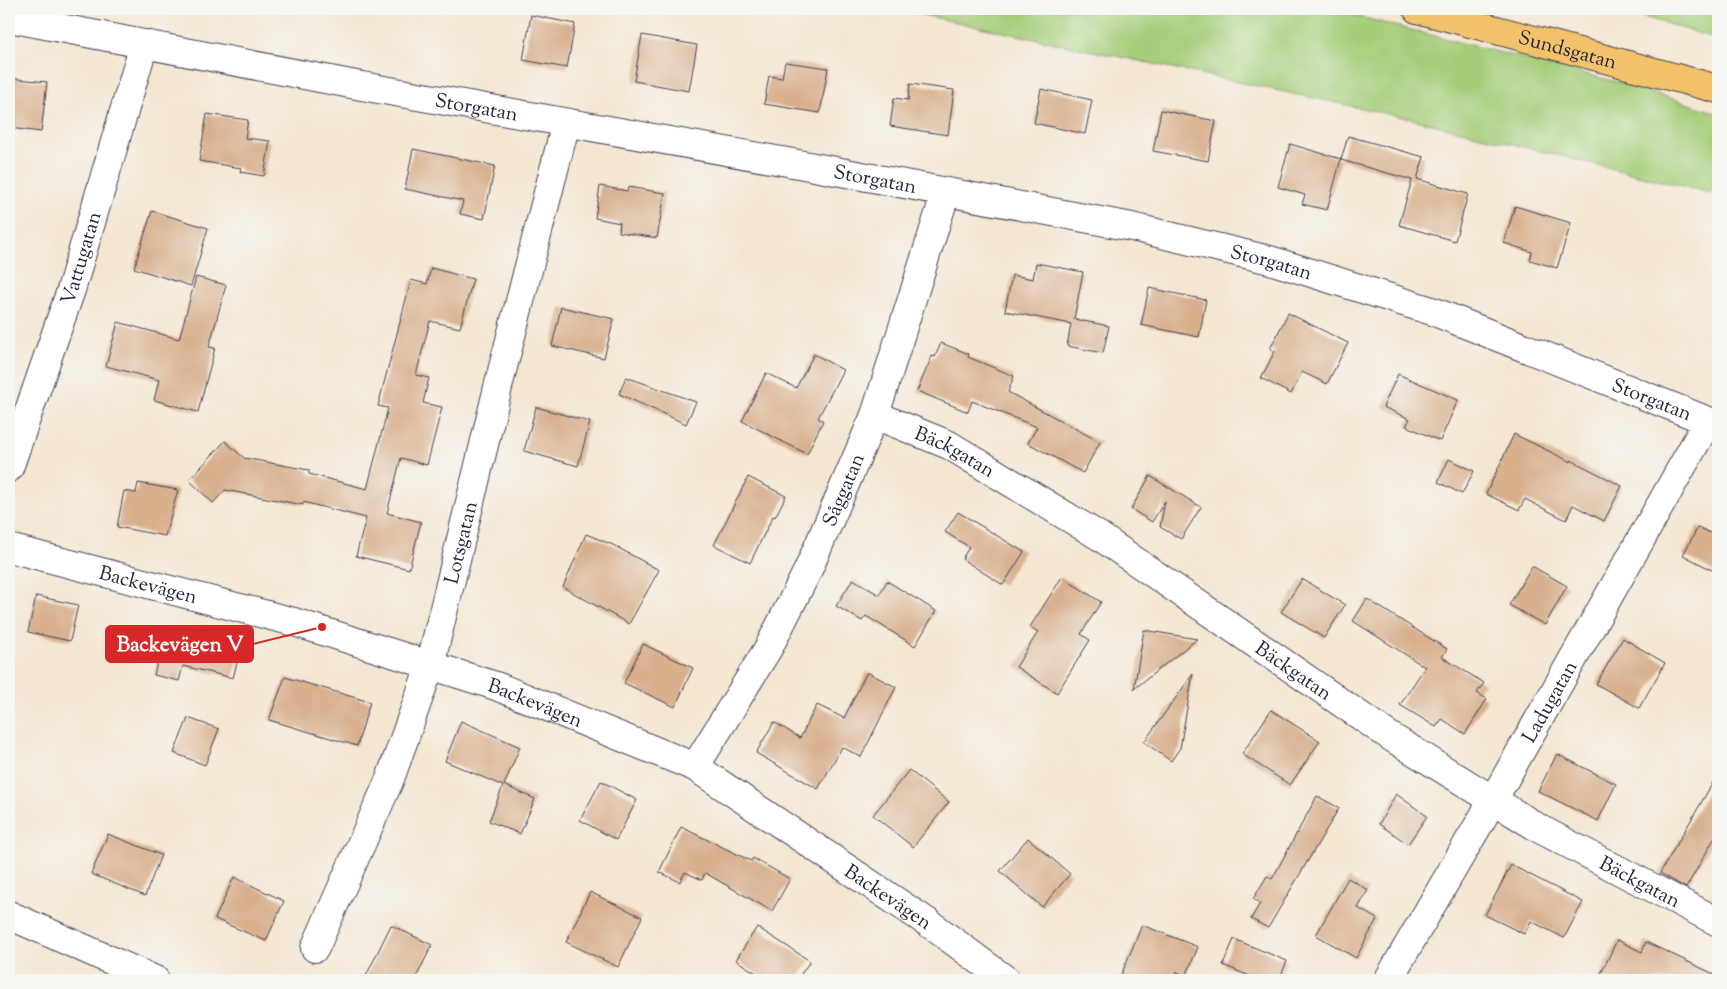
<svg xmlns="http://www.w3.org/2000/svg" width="1727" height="989" font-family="'Sorts Mill Goudy',serif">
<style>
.green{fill:#a6ce7a;stroke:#64785a}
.building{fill:#d8b08e}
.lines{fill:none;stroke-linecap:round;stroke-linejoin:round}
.minor-casing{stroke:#423f52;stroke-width:30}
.major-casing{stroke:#423f52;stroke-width:30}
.minor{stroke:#fff;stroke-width:28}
.major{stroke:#f2c36a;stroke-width:28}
.labels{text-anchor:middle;stroke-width:5;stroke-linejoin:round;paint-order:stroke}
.street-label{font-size:20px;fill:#22223b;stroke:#f6f6f2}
.leader{fill:none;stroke:#d62828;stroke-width:2}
.callout-dot{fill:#d62828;stroke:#f6f6f2;stroke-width:2}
.callout{fill:#d62828;stroke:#d62828;stroke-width:2}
.callout-label{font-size:21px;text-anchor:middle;font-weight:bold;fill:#fff}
</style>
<rect width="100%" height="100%" fill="#f6f6f2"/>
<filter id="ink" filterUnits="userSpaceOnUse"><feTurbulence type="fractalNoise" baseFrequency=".02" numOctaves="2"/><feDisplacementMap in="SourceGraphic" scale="10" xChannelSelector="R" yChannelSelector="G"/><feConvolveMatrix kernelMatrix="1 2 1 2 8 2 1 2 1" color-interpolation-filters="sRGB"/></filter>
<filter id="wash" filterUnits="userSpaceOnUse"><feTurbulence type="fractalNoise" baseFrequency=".0096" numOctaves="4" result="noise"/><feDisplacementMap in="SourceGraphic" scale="20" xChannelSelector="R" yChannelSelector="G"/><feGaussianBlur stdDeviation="1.12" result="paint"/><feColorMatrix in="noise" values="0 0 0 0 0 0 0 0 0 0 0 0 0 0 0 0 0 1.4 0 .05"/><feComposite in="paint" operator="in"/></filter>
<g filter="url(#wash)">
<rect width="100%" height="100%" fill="#f4e6d1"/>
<!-- green -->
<g class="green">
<path d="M 895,9 L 1328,9 L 1625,84 L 1718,113 L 1718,195 L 1412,119 Z"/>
<path d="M 1617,9 L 1718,9 L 1718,39 Z"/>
</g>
<g id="blocks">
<!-- building -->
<g class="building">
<path d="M 531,15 L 575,24 L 567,68 L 523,60 Z"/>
<path d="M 642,35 L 697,45 L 689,91 L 634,81 Z"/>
<path d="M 785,62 L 828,68 L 820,113 L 764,104 L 769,76 L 782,78 Z"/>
<path d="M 9,78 L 47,82 L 41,132 L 9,128 Z"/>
<path d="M 910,84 L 954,90 L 948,135 L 890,126 L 894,98 L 908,100 Z"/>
<path d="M 1041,89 L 1092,100 L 1085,134 L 1034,123 Z"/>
<path d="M 1161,110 L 1216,121 L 1208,161 L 1153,151 Z"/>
<path d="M 207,114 L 248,120 L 245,138 L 270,141 L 264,176 L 240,172 L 241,168 L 199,161 Z"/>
<path d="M 1348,136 L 1424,157 L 1417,179 L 1468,194 L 1455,241 L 1399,225 L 1412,180 L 1341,160 Z"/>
<path d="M 1290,144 L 1341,159 L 1327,210 L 1302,204 L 1305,195 L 1278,187 Z"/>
<path d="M 413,149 L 495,166 L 484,219 L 460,214 L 463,201 L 405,189 Z"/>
<path d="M 600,186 L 627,191 L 628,187 L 665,193 L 657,238 L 619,232 L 620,223 L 595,218 Z"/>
<path d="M 1515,206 L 1571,223 L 1557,268 L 1530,260 L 1532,252 L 1504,243 Z"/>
<path d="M 152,211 L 208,228 L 191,286 L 134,268 Z"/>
<path d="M 1036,263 L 1083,272 L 1074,319 L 1109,326 L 1103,353 L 1067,346 L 1071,324 L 1005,311 L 1012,275 L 1033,279 Z"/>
<path d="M 431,268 L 473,279 L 460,328 L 430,321 L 416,375 L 429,378 L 423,403 L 442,407 L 427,465 L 401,458 L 387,513 L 421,522 L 409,569 L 356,556 L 366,518 L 303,502 L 303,505 L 225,490 L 213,503 L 189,480 L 225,441 L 244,458 L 309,470 L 309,474 L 367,489 L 388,408 L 378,406 L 411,280 L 427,284 Z"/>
<path d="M 196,277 L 226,285 L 209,347 L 215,348 L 198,412 L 154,400 L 159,380 L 106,366 L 118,322 L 179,339 Z"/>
<path d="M 1149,288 L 1206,300 L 1199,337 L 1141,325 Z"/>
<path d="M 561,307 L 614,319 L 604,358 L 552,346 Z"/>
<path d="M 1288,313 L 1348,343 L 1327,384 L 1302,372 L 1291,394 L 1261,378 L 1275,351 L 1270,349 Z"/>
<path d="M 941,343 L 969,354 L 968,357 L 1014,376 L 1008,392 L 1100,442 L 1083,473 L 1028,443 L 1037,427 L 972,401 L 968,412 L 917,391 L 932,356 L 935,357 Z"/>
<path d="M 814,354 L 843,370 L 818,418 L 823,421 L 807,454 L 742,421 L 766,373 L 796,388 Z"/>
<path d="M 1398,374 L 1458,400 L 1440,441 L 1406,426 L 1410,419 L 1383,407 Z"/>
<path d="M 626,377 L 696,402 L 686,424 L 619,394 Z"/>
<path d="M 536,407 L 590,422 L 578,466 L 524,451 Z"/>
<path d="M 1514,434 L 1571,462 L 1571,460 L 1622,486 L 1604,521 L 1573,505 L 1566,520 L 1525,499 L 1519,510 L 1486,494 Z"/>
<path d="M 1449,459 L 1474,471 L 1462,494 L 1438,482 Z"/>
<path d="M 1150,476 L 1201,507 L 1181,539 L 1160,527 L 1165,501 L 1152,522 L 1131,509 Z"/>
<path d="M 748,477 L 786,496 L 775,517 L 773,516 L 750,563 L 714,545 Z"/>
<path d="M 138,483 L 178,490 L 165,536 L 117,527 L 124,491 L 136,493 Z"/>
<path d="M 958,512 L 1024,552 L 1003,585 L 962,559 L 969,547 L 945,532 Z"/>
<path d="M 1698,527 L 1718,537 L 1718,573 L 1683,555 Z"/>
<path d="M 586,534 L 613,545 L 659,570 L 629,624 L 563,587 Z"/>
<path d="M 1532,566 L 1567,586 L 1545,625 L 1509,605 Z"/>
<path d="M 1062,577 L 1101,602 L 1081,634 L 1090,640 L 1057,693 L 1016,667 L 1038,632 L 1030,627 Z"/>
<path d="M 853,579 L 879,595 L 887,581 L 936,611 L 915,646 L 866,616 L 862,621 L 836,606 Z"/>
<path d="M 1302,579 L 1345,605 L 1324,638 L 1281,612 Z"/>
<path d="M 36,596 L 78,605 L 70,641 L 28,632 Z"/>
<path d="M 1367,599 L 1447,649 L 1442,657 L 1484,683 L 1477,693 L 1487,699 L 1465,734 L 1442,719 L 1436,727 L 1400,705 L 1425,667 L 1353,621 Z"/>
<path d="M 181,629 L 242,643 L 233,678 L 183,666 L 179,681 L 154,675 L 160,650 L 174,654 Z"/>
<path d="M 1144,630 L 1197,639 L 1134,689 Z"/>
<path d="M 1623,638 L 1665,663 L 1639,708 L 1596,684 Z"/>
<path d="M 643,644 L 693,668 L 675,707 L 624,683 Z"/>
<path d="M 867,672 L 896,687 L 861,757 L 842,747 L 818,789 L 756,753 L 774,722 L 800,738 L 817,705 L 844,718 Z"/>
<path d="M 1193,674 L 1180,748 L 1171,761 L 1144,742 Z"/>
<path d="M 285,677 L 370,702 L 357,746 L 269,720 Z"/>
<path d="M 1271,710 L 1320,741 L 1290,785 L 1242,754 Z"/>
<path d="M 188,718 L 219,729 L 205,765 L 174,753 Z"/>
<path d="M 461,721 L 520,747 L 504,785 L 535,799 L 520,834 L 489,821 L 503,786 L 445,761 Z"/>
<path d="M 1557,754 L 1616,784 L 1598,821 L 1538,791 Z"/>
<path d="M 909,770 L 949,802 L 913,847 L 873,815 Z"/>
<path d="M 1718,774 L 1718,832 L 1686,888 L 1660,873 Z"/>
<path d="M 601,781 L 637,800 L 616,840 L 580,820 Z"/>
<path d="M 1396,794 L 1427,816 L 1408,844 L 1379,824 Z"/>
<path d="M 1317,796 L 1339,808 L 1268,928 L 1251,919 L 1260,903 L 1253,899 L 1267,876 L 1272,879 Z"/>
<path d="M 681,827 L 751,861 L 753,858 L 790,879 L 772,911 L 705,873 L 702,880 L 685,872 L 680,882 L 659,872 Z"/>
<path d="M 108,834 L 161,855 L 145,896 L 91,874 Z"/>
<path d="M 1028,838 L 1070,874 L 1042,907 L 1000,871 Z"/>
<path d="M 1511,865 L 1583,902 L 1564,938 L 1531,921 L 1524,934 L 1485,915 Z"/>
<path d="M 234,877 L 284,901 L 266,941 L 215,919 Z"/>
<path d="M 1348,878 L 1368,890 L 1358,908 L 1377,919 L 1356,958 L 1316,935 Z"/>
<path d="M 590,892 L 642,917 L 618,967 L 566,942 Z"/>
<path d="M 391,925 L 432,945 L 415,980 L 364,980 Z"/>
<path d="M 1142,925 L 1198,947 L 1186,976 L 1177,972 L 1174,980 L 1119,980 Z"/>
<path d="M 757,927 L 810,961 L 797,980 L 767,980 L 736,960 Z"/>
<path d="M 1234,939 L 1287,961 L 1279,980 L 1259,980 L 1223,965 Z"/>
<path d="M 1617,940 L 1642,952 L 1646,942 L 1718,976 L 1718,980 L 1598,980 Z"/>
</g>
</g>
</g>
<g filter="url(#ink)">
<use href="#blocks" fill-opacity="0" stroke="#423f52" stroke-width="1"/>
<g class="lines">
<defs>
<g id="minor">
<path id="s1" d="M 9,18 L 356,85 L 793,163 L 1132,227 L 1270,260 L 1435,312 L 1718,425"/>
<path id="s2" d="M 875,415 L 949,445 L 1099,536 L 1391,737 L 1540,829 L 1718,922"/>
<path id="s3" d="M 9,468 L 71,290 L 144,44"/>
<path id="s4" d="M 9,548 L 294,622 L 496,686 L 695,767 L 930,924 L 1006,980"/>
<path id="s5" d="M 695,767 L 769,647 L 808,570 L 875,415 L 946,192"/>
<path d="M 9,915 L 155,980"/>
<path id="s6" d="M 315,948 L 390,779 L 430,666 L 502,371 L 566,123"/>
<path id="s7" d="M 1388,980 L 1493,800 L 1708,421"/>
</g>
<g id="major">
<path id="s8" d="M 1417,9 L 1718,89"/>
</g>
</defs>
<!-- minor casing -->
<use href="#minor" class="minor-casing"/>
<!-- major casing -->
<use href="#major" class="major-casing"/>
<!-- minor -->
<use href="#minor" class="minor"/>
<!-- major -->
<use href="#major" class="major"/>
</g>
</g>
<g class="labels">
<!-- street labels -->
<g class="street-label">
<text dy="7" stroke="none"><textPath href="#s8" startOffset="156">Sundsgatan</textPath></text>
<text dy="7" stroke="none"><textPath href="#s1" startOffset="476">Storgatan</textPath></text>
<text dy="7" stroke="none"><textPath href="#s1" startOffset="881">Storgatan</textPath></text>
<text dy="7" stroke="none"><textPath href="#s3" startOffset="222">Vattugatan</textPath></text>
<text dy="7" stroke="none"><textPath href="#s1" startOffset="1286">Storgatan</textPath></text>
<text dy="7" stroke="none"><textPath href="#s1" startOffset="1691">Storgatan</textPath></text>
<text dy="7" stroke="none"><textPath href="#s2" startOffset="88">Bäckgatan</textPath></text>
<text dy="7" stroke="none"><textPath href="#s5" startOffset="315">Såggatan</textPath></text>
<text dy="7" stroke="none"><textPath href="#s6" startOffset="432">Lotsgatan</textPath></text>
<text dy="7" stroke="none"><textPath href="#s4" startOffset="144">Backevägen</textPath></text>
<text dy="7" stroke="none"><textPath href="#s2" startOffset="492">Bäckgatan</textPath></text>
<text dy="7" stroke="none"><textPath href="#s7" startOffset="322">Ladugatan</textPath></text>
<text dy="7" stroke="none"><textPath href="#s4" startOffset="549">Backevägen</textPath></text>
<text dy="7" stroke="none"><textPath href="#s2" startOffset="898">Bäckgatan</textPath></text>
<text dy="7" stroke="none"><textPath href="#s4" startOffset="954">Backevägen</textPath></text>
</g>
</g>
<!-- callouts -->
<path class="leader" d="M322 627L253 644"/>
<circle class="callout-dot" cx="322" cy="627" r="5"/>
<rect class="callout" x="106" y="626" width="147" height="36" rx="5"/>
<g class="callout-label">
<text x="180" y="651">Backevägen V</text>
</g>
<!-- margin -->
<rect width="1727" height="989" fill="none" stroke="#f6f6f2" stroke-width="30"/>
</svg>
